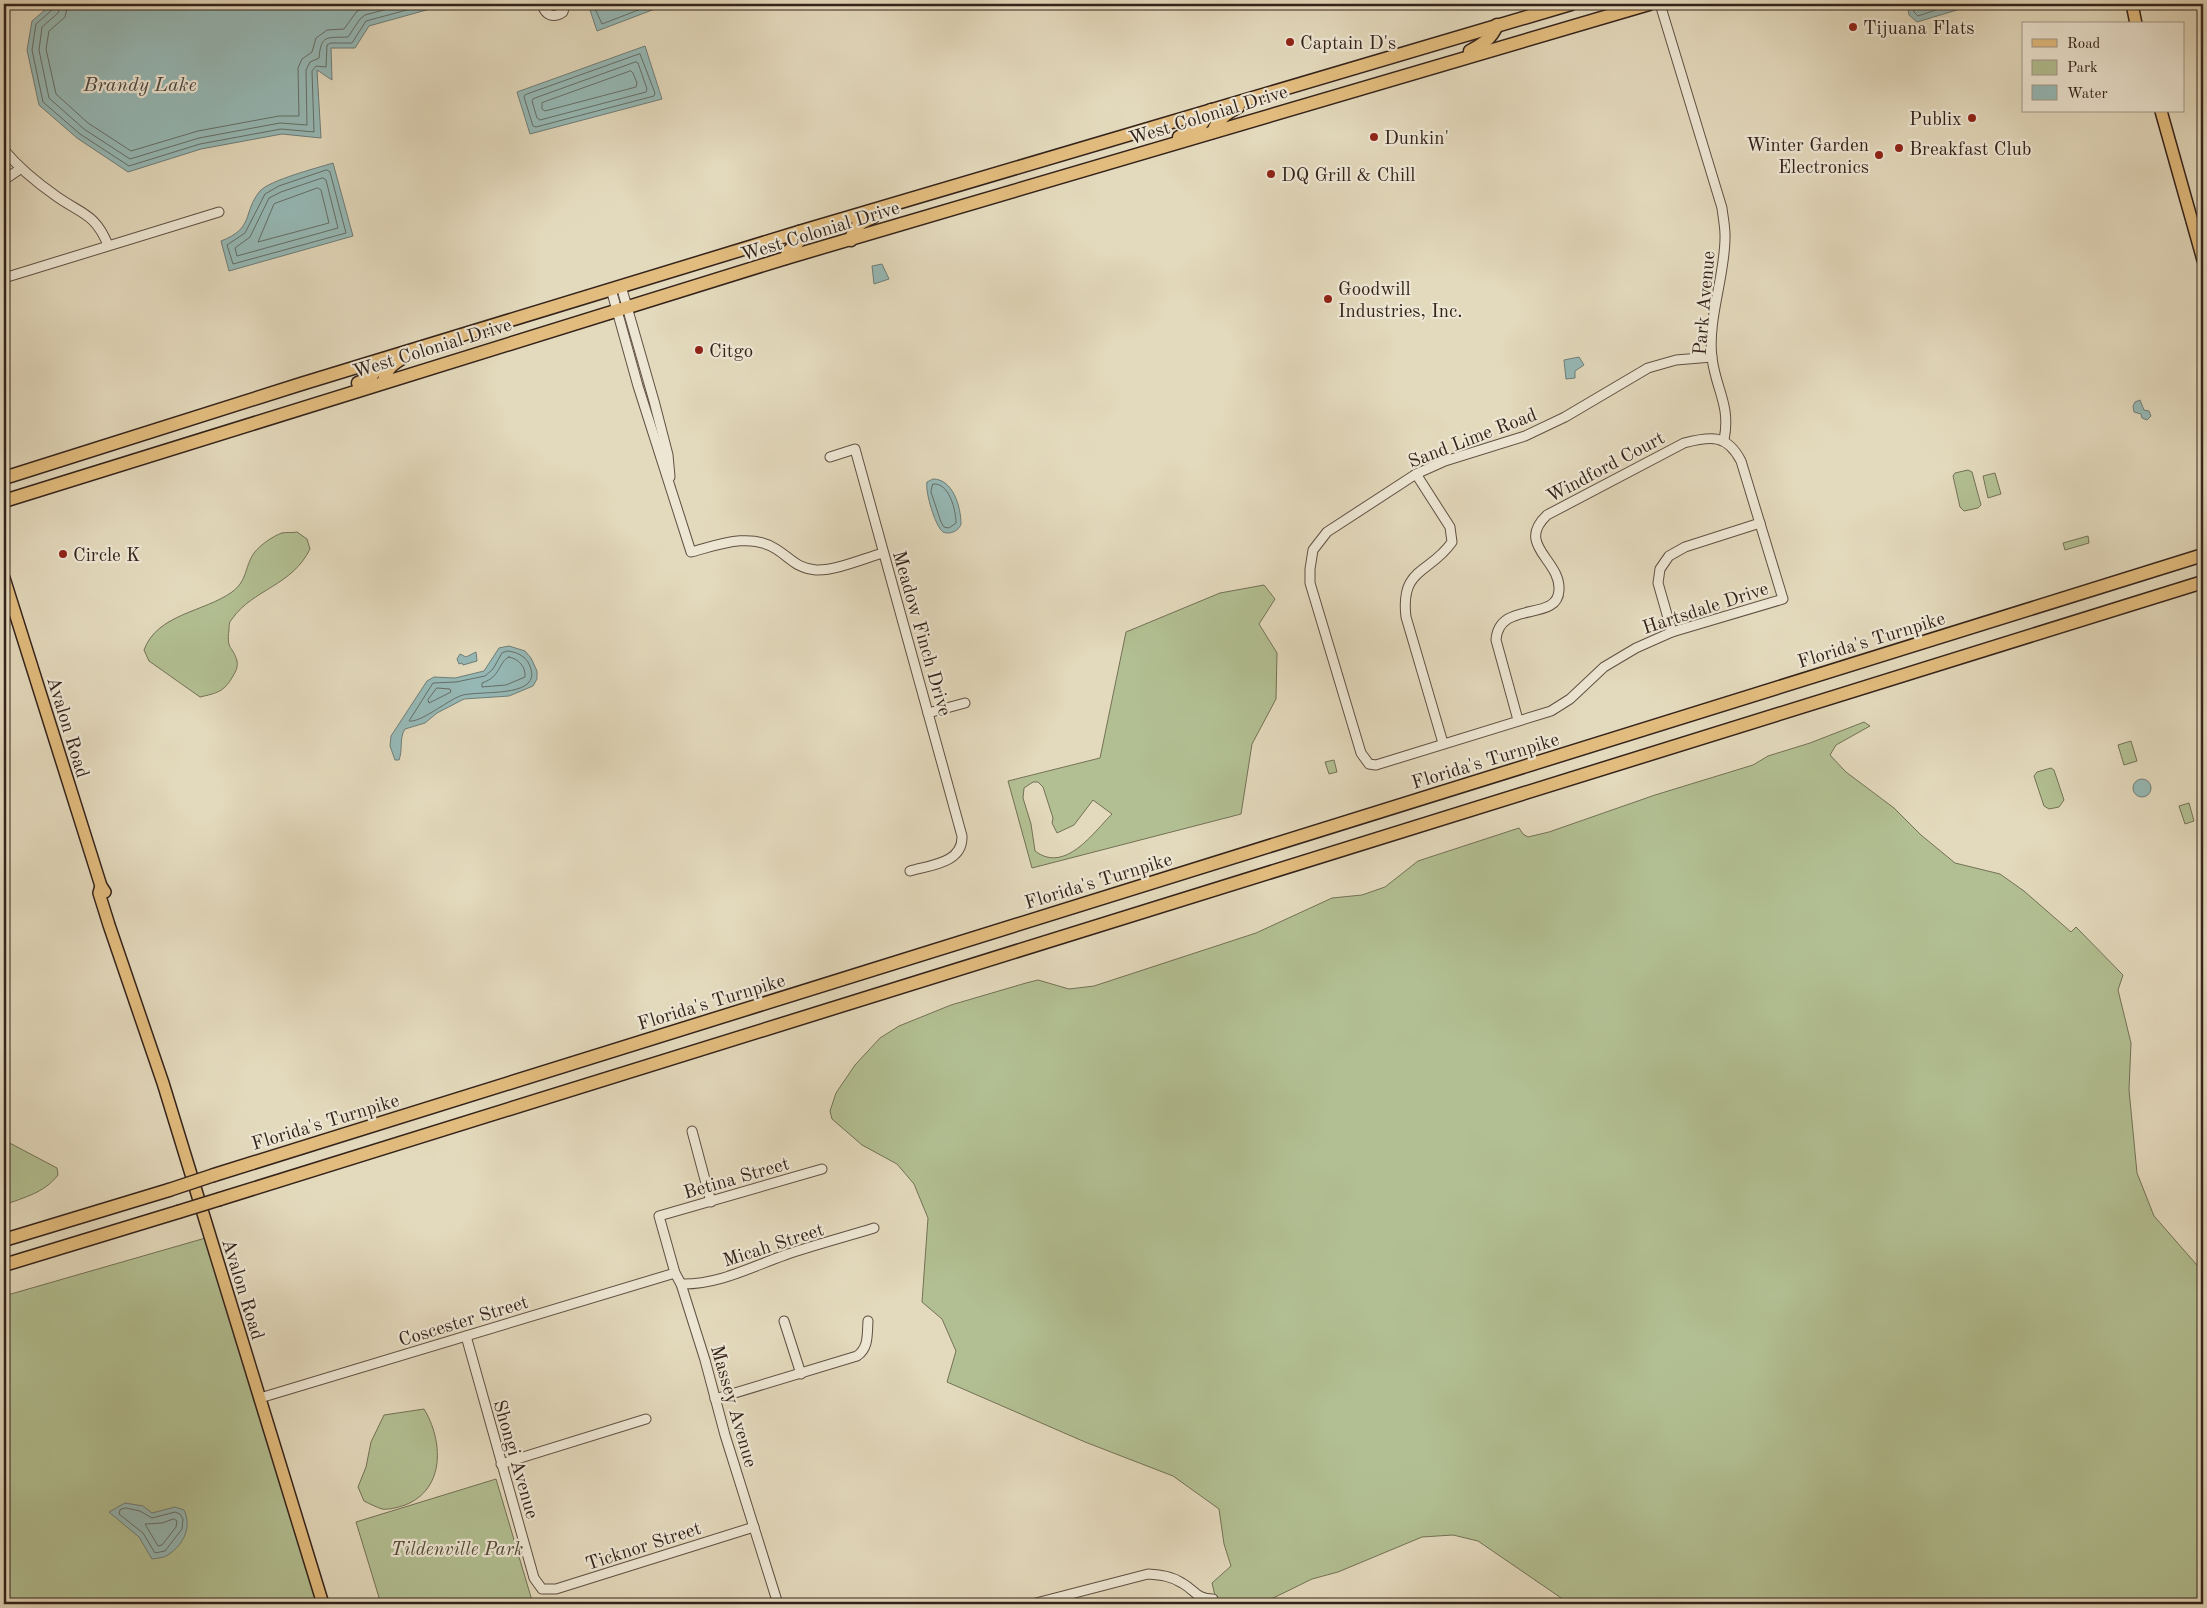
<svg xmlns="http://www.w3.org/2000/svg" width="2207" height="1608" font-family="'Old Standard TT',serif">
<style>
.green{fill:#b2bf92;stroke:#737156;fill-rule:evenodd}
.water{fill:#96b9b6;stroke:#6f7d78}
.lines{fill:none;stroke-linecap:round;stroke-linejoin:round}
.shore{stroke:#656e68;stroke-width:1}
.minor-casing{stroke:#605043;stroke-width:11}
.major-casing{stroke:#34231b;stroke-width:14}
.highway-casing{stroke:#34231b;stroke-width:15}
.minor{stroke:#ede6d3;stroke-width:9}
.major{stroke:#e2bc7e;stroke-width:11}
.highway{stroke:#e2bc7e;stroke-width:12}
.highway-bridge-casing{stroke:#34231b;stroke-width:15;stroke-linecap:butt}
.highway-bridge{stroke:#e2bc7e;stroke-width:12}
.poi-dot{fill:#8f2418;stroke:#ede6d3;stroke-width:2}
.labels{text-anchor:middle;stroke-width:4.5;stroke-linejoin:round;paint-order:stroke}
.poi-label{font-size:19px;fill:#34231b;stroke:#ede6d3;text-anchor:start}
.street-label{font-size:19px;fill:#34231b;stroke:#ede6d3}
.park-label{font-size:19px;font-style:italic;fill:#544a39;stroke:#ede6d3}
.water-label{font-size:20px;font-style:italic;fill:#4c4842;stroke:#ede6d3}
</style>
<rect width="100%" height="100%" fill="#e3d9bc"/>
<filter id="stains"><feTurbulence type="fractalNoise" baseFrequency=".004" numOctaves="4"/><feColorMatrix values="0 0 0 0 .2 0 0 0 0 .09 0 0 0 0 .02 0 0 0 .5 -.17"/></filter>
<radialGradient id="worn" r=".72"><stop offset=".6" stop-color="#630" stop-opacity="0"/><stop offset="1" stop-color="#630" stop-opacity=".3"/></radialGradient>
<!-- green -->
<g class="green">
<path d="M 1968,470 L 1972,472 L 1981,505 L 1978,508 L 1964,511 L 1960,507 L 1953,476 L 1955,473 Z"/>
<path d="M 1995,473 L 2001,494 L 1988,498 L 1983,476 Z"/>
<path d="M 297,532 L 307,539 L 310,549 C 292,586 253,589 232,619 C 229,622 229,626 229,630 C 226,650 233,646 237,661 C 238,667 236,671 233,676 C 224,692 217,693 200,697 L 149,661 L 144,650 C 157,614 204,612 232,592 C 248,580 244,568 254,553 C 260,545 273,536 282,533 C 286,532 293,533 297,532 Z"/>
<path d="M 2088,536 L 2089,543 L 2065,550 L 2063,543 Z"/>
<path d="M 1264,585 L 1275,599 L 1259,624 L 1277,653 L 1276,699 L 1252,744 L 1241,814 L 1032,868 L 1008,781 L 1100,758 L 1126,632 L 1220,593 ZM 1033,782 L 1038,782 L 1043,787 L 1053,818 L 1052,823 L 1057,833 L 1074,825 L 1093,800 L 1112,814 C 1093,833 1065,874 1035,851 L 1031,824 L 1023,798 L 1024,788 Z"/>
<path d="M 1864,722 L 1870,726 L 1836,745 L 1830,755 L 1846,772 L 1894,808 L 1921,835 L 1955,863 L 2000,874 L 2024,891 L 2071,932 L 2076,927 L 2123,975 L 2118,990 L 2131,1043 L 2129,1090 L 2137,1173 L 2154,1216 L 2203,1272 L 2203,1604 L 1570,1604 L 1478,1541 L 1453,1535 L 1422,1537 L 1338,1572 L 1312,1579 L 1261,1604 L 1217,1604 L 1212,1583 L 1231,1566 L 1224,1544 L 1219,1509 L 1173,1476 L 1085,1442 L 947,1382 L 956,1351 L 942,1319 L 922,1302 L 928,1218 L 914,1184 L 897,1164 L 862,1145 L 832,1119 L 830,1111 L 836,1093 L 855,1065 L 880,1038 L 899,1026 L 951,1005 L 1026,983 L 1038,980 L 1069,989 L 1094,986 L 1256,933 L 1332,898 L 1362,895 L 1385,887 L 1418,861 L 1519,828 L 1523,834 L 1528,837 L 1549,832 L 1655,795 L 1753,765 L 1768,756 L 1810,743 Z"/>
<path d="M 2131,741 L 2137,761 L 2124,765 L 2118,745 Z"/>
<path d="M 1334,760 L 1337,772 L 1329,774 L 1325,762 Z"/>
<path d="M 2051,768 L 2054,770 L 2064,800 L 2059,807 L 2049,809 L 2044,806 L 2034,776 L 2037,772 Z"/>
<path d="M 2189,803 L 2194,821 L 2185,824 L 2179,806 Z"/>
<path d="M 4,1140 L 57,1168 L 58,1175 C 44,1193 25,1197 4,1205 Z"/>
<path d="M 209,1237 L 323,1604 L 4,1604 L 4,1296 Z"/>
<path d="M 424,1409 C 443,1440 446,1489 405,1505 C 399,1507 389,1510 382,1509 C 376,1507 370,1504 364,1501 L 358,1487 L 366,1467 L 371,1442 L 384,1415 Z"/>
<path d="M 496,1479 L 533,1604 L 381,1604 L 356,1522 Z"/>
</g>
<!-- water -->
<g class="water">
<path d="M 52,4 L 448,4 L 369,26 L 355,48 L 331,48 L 332,80 L 317,70 L 321,138 L 282,134 L 201,149 L 128,172 L 77,138 L 39,105 L 27,50 L 32,21 Z"/>
<path d="M 588,4 L 668,4 L 597,31 Z"/>
<path d="M 1907,4 L 1959,4 L 1957,10 L 1917,22 L 1909,15 Z"/>
<path d="M 645,46 L 662,99 L 530,134 L 517,92 Z"/>
<path d="M 333,163 L 353,236 L 229,271 L 221,241 C 255,228 242,213 260,191 C 270,180 317,168 333,163 Z"/>
<path d="M 882,264 L 889,279 L 874,284 L 872,266 Z"/>
<path d="M 1579,357 L 1584,365 L 1575,371 L 1575,378 L 1566,379 L 1564,360 Z"/>
<path d="M 2140,400 L 2144,410 L 2149,411 L 2151,416 L 2147,420 L 2142,418 L 2141,414 L 2134,412 L 2133,406 L 2135,402 Z"/>
<path d="M 933,479 C 953,479 961,507 961,524 C 959,531 950,535 943,532 C 935,526 925,492 927,482 Z"/>
<path d="M 509,646 L 525,651 L 531,658 L 537,671 L 537,679 L 533,686 L 509,696 L 464,699 L 437,713 L 425,723 L 405,729 C 399,738 403,750 399,760 L 395,760 L 390,746 L 391,736 L 427,681 L 434,677 L 455,678 L 484,671 L 499,648 Z"/>
<path d="M 476,652 L 477,661 L 463,665 L 462,663 L 459,664 L 457,659 L 460,654 L 466,657 Z"/>
<circle cx="2142" cy="788" r="9"/>
<path d="M 125,1503 L 143,1506 L 152,1513 L 175,1507 L 184,1510 C 192,1527 184,1544 168,1555 C 164,1558 157,1558 152,1559 L 139,1537 L 109,1512 Z"/>
</g>
<g class="lines">
<!-- shore -->
<g class="shore">
<path d="M 55,4 L 53,9 L 36,24 L 32,50 L 43,102 L 80,134 L 129,166 L 200,144 L 281,129 L 314,132 L 312,71 L 316,66 L 326,67 L 327,45 L 331,43 L 352,43 L 366,21 L 429,4"/>
<path d="M 61,4 L 58,13 L 42,27 L 39,50 L 49,98 L 84,129 L 130,159 L 199,138 L 280,123 L 307,125 L 306,70 L 310,62 L 319,58 C 321,34 327,38 348,37 L 360,19 L 365,15 L 406,4"/>
<path d="M 68,4 L 65,17 L 49,31 L 46,49 L 56,94 L 88,123 L 131,151 L 198,131 L 279,116 L 299,116 L 298,68 L 302,59 L 312,52 L 316,38 L 327,30 L 344,29 L 357,11 L 377,4"/>
<path d="M 593,4 L 602,24 L 654,4"/>
<path d="M 1912,4 L 1914,12 L 1918,16 L 1953,4"/>
<path d="M 640,54 L 655,93 L 654,96 L 536,127 L 533,126 L 524,97 L 525,95 Z"/>
<path d="M 636,62 L 638,63 L 647,89 L 646,92 L 540,120 L 537,118 L 532,101 L 533,99 Z"/>
<path d="M 631,71 L 633,73 L 637,83 L 636,87 L 545,111 L 542,109 L 542,103 Z"/>
<path d="M 327,170 L 330,172 L 346,233 L 233,264 L 227,245 L 245,233 L 265,194 L 279,186 Z"/>
<path d="M 323,178 L 326,180 L 338,228 L 237,256 L 235,248 L 250,237 L 269,198 L 281,192 Z"/>
<path d="M 318,188 L 321,190 L 329,223 L 258,242 L 274,204 Z"/>
<path d="M 933,484 C 949,482 956,510 956,523 L 949,528 L 944,527 L 941,522 L 931,492 Z"/>
<path d="M 508,651 C 516,652 523,655 528,662 C 549,701 476,689 460,696 C 447,701 420,723 409,721 L 433,683 L 456,682 L 485,676 L 493,669 L 502,653 Z"/>
<path d="M 509,657 C 519,659 526,667 525,677 L 506,685 L 482,687 L 482,683 C 501,677 498,662 509,657 Z"/>
<path d="M 437,688 L 450,689 L 451,692 L 429,703 L 428,700 Z"/>
<path d="M 126,1508 L 140,1511 L 152,1518 L 175,1512 L 180,1514 L 183,1519 L 182,1529 L 165,1551 L 155,1553 L 143,1533 L 119,1514 L 120,1510 Z"/>
<path d="M 174,1519 L 177,1521 L 176,1527 L 162,1545 L 158,1546 L 145,1524 L 162,1523 Z"/>
</g>
<defs>
<g id="minor">
<path d="M 542,4 C 545,15 553,19 563,12 L 565,4"/>
<path d="M 1660,4 L 1722,208 C 1723,217 1725,226 1725,235 C 1726,273 1707,319 1712,358 C 1716,390 1731,405 1724,440"/>
<path d="M 4,150 C 19,168 36,182 56,196 C 81,214 95,213 108,245"/>
<path d="M 4,180 L 20,169"/>
<path d="M 4,278 L 219,212"/>
<path d="M 621,286 L 654,401 L 668,455 L 670,477"/>
<path d="M 611,289 L 638,386 L 691,552 C 718,545 750,532 776,549 C 792,559 796,568 816,570 C 835,571 865,558 883,553"/>
<path d="M 830,457 L 855,449 L 962,836 C 963,863 931,865 910,871"/>
<path d="M 1416,474 L 1450,527 L 1452,542 C 1430,574 1400,567 1406,617 L 1443,743"/>
<path d="M 1672,632 L 1658,583 L 1660,569 L 1669,556 L 1685,547 L 1760,523"/>
<path d="M 928,713 L 965,703"/>
<path d="M 1518,720 L 1496,640 C 1499,599 1558,623 1559,590 C 1561,560 1515,545 1547,515 L 1684,443 C 1711,436 1727,434 1741,461 L 1783,599 L 1672,632 L 1636,648 L 1604,667 L 1570,699 L 1551,711 L 1376,765 L 1369,764 L 1361,753 L 1310,583 L 1310,569 L 1313,550 L 1327,532 L 1416,474 L 1445,461 L 1525,436 L 1565,417 L 1648,368 L 1676,360 L 1712,357"/>
<path d="M 692,1131 L 711,1202"/>
<path d="M 681,1284 C 718,1285 751,1267 785,1255 C 814,1245 845,1237 874,1228"/>
<path d="M 784,1321 L 801,1374"/>
<path d="M 466,1336 L 534,1578 L 542,1589 L 556,1589 L 754,1527"/>
<path d="M 260,1398 L 675,1273"/>
<path d="M 715,1399 L 857,1356 C 869,1348 867,1334 868,1321"/>
<path d="M 501,1464 L 646,1419"/>
<path d="M 778,1604 L 725,1435 L 705,1360 L 681,1284 L 675,1273 L 659,1216 L 822,1169"/>
<path d="M 1032,1604 L 1148,1574 C 1161,1575 1171,1576 1182,1583 C 1195,1590 1196,1599 1213,1599"/>
</g>
<g id="major">
<path d="M 2132,4 L 2136,24"/>
<path d="M 4,5 L 5,4"/>
<path d="M 2161,111 L 2203,260"/>
<path d="M 4,578 L 101,886 L 105,892"/>
<path d="M 101,886 L 99,893 L 109,925 L 163,1083 L 323,1604"/>
</g>
<g id="highway">
<path d="M 1470,51 C 1483,44 1491,39 1497,25"/>
<path d="M 1213,132 C 1218,119 1225,114 1238,107"/>
<path d="M 1179,137 L 1201,125 L 1211,110"/>
<path d="M 851,240 C 854,226 861,222 873,217"/>
<path d="M 786,258 L 788,252 L 799,241 L 799,232"/>
<path d="M 384,381 C 386,368 393,364 404,357"/>
<path d="M 358,383 L 370,378 L 384,359"/>
<path d="M 4,478 L 301,384 L 799,232 L 1571,4"/>
<path d="M 4,501 L 786,258 L 1649,4"/>
<path d="M 214,1175 L 2203,555"/>
<path d="M 220,1199 L 2203,582"/>
<path d="M 4,1240 L 169,1190"/>
<path d="M 4,1265 L 178,1212"/>
</g>
</defs>
<!-- minor casing -->
<use href="#minor" class="minor-casing"/>
<!-- major casing -->
<use href="#major" class="major-casing"/>
<!-- highway casing -->
<use href="#highway" class="highway-casing"/>
<!-- minor -->
<use href="#minor" class="minor"/>
<!-- major -->
<use href="#major" class="major"/>
<!-- highway -->
<use href="#highway" class="highway"/>
<defs>
<g id="highway-bridge">
<path d="M 169,1190 L 214,1175"/>
<path d="M 178,1212 L 220,1199"/>
</g>
</defs>
<!-- highway-bridge casing -->
<use href="#highway-bridge" class="highway-bridge-casing"/>
<!-- highway-bridge -->
<use href="#highway-bridge" class="highway-bridge"/>
</g>
<!-- markers -->
<g class="poi-dot">
<circle cx="1853" cy="27" r="5"/>
<circle cx="1290" cy="42" r="5"/>
<circle cx="1972" cy="118" r="5"/>
<circle cx="1374" cy="137" r="5"/>
<circle cx="1899" cy="148" r="5"/>
<circle cx="1879" cy="155" r="5"/>
<circle cx="1271" cy="174" r="5"/>
<circle cx="1328" cy="299" r="5"/>
<circle cx="699" cy="350" r="5"/>
<circle cx="63" cy="554" r="5"/>
</g>
<g class="labels">
<!-- poi labels -->
<g class="poi-label">
<text x="1863" y="34">Tijuana Flats</text>
<text x="1300" y="49">Captain D's</text>
<text x="1962" y="125" text-anchor="end">Publix</text>
<text x="1384" y="144">Dunkin'</text>
<text x="1869" y="151" text-anchor="end">Winter Garden<tspan x="1869" dy="22">Electronics</tspan></text>
<text x="1909" y="155">Breakfast Club</text>
<text x="1281" y="181">DQ Grill &amp; Chill</text>
<text x="1338" y="295">Goodwill<tspan x="1338" dy="22">Industries, Inc.</tspan></text>
<text x="709" y="357">Citgo</text>
<text x="73" y="561">Circle K</text>
</g>
<!-- street labels -->
<g class="street-label">
<text transform="translate(1208 114) rotate(-17)" y="7">West Colonial Drive</text>
<text transform="translate(820 230) rotate(-17)" y="7">West Colonial Drive</text>
<text transform="translate(1703 303) rotate(-85)" y="7">Park Avenue</text>
<text transform="translate(432 347) rotate(-17)" y="7">West Colonial Drive</text>
<text transform="translate(1472 437) rotate(-21)" y="7">Sand Lime Road</text>
<text transform="translate(1605 466) rotate(-28)" y="7">Windford Court</text>
<text transform="translate(1705 607) rotate(-18)" y="7">Hartsdale Drive</text>
<text transform="translate(923 633) rotate(74)" y="7">Meadow Finch Drive</text>
<text transform="translate(1871 639) rotate(-17)" y="7">Florida's Turnpike</text>
<text transform="translate(69 727) rotate(73)" y="7">Avalon Road</text>
<text transform="translate(1485 760) rotate(-17)" y="7">Florida's Turnpike</text>
<text transform="translate(1098 880) rotate(-17)" y="7">Florida's Turnpike</text>
<text transform="translate(711 1001) rotate(-17)" y="7">Florida's Turnpike</text>
<text transform="translate(325 1121) rotate(-17)" y="7">Florida's Turnpike</text>
<text transform="translate(736 1177) rotate(-16)" y="7">Betina Street</text>
<text transform="translate(773 1244) rotate(-18)" y="7">Micah Street</text>
<text transform="translate(244 1289) rotate(73)" y="7">Avalon Road</text>
<text transform="translate(463 1320) rotate(-17)" y="7">Coscester Street</text>
<text transform="translate(735 1406) rotate(74)" y="7">Massey Avenue</text>
<text transform="translate(517 1459) rotate(74)" y="7">Shongi Avenue</text>
<text transform="translate(643 1545) rotate(-18)" y="7">Ticknor Street</text>
</g>
<!-- park labels -->
<g class="park-label">
<text x="457" y="1555">Tildenville Park</text>
</g>
<!-- water labels -->
<g class="water-label">
<text x="140" y="91">Brandy Lake</text>
</g>
</g>
<!-- margin -->
<rect width="2207" height="1608" fill="none" stroke="#e3d9bc" stroke-width="20"/>
<rect x="5" y="5" width="2197" height="1598" fill="none" stroke="#34231b" stroke-width="2.5"/>
<rect x="10" y="10" width="2187" height="1588" fill="none" stroke="#34231b"/>
<!-- legend -->
<rect x="2022" y="22" width="162" height="90" fill="#ede6d3" stroke="#a39889"/>
<rect x="2032" y="39" width="25" height="8" fill="#e2bc7e" stroke="#a39889"/>
<text x="2067" y="48" font-size="15" fill="#34231b">Road</text>
<rect x="2032" y="60" width="25" height="15" fill="#b2bf92" stroke="#a39889"/>
<text x="2067" y="72" font-size="15" fill="#34231b">Park</text>
<rect x="2032" y="85" width="25" height="15" fill="#96b9b6" stroke="#a39889"/>
<text x="2067" y="98" font-size="15" fill="#34231b">Water</text>
<rect width="100%" height="100%" filter="url(#stains)"/>
<rect width="100%" height="100%" fill="url(#worn)"/>
</svg>
